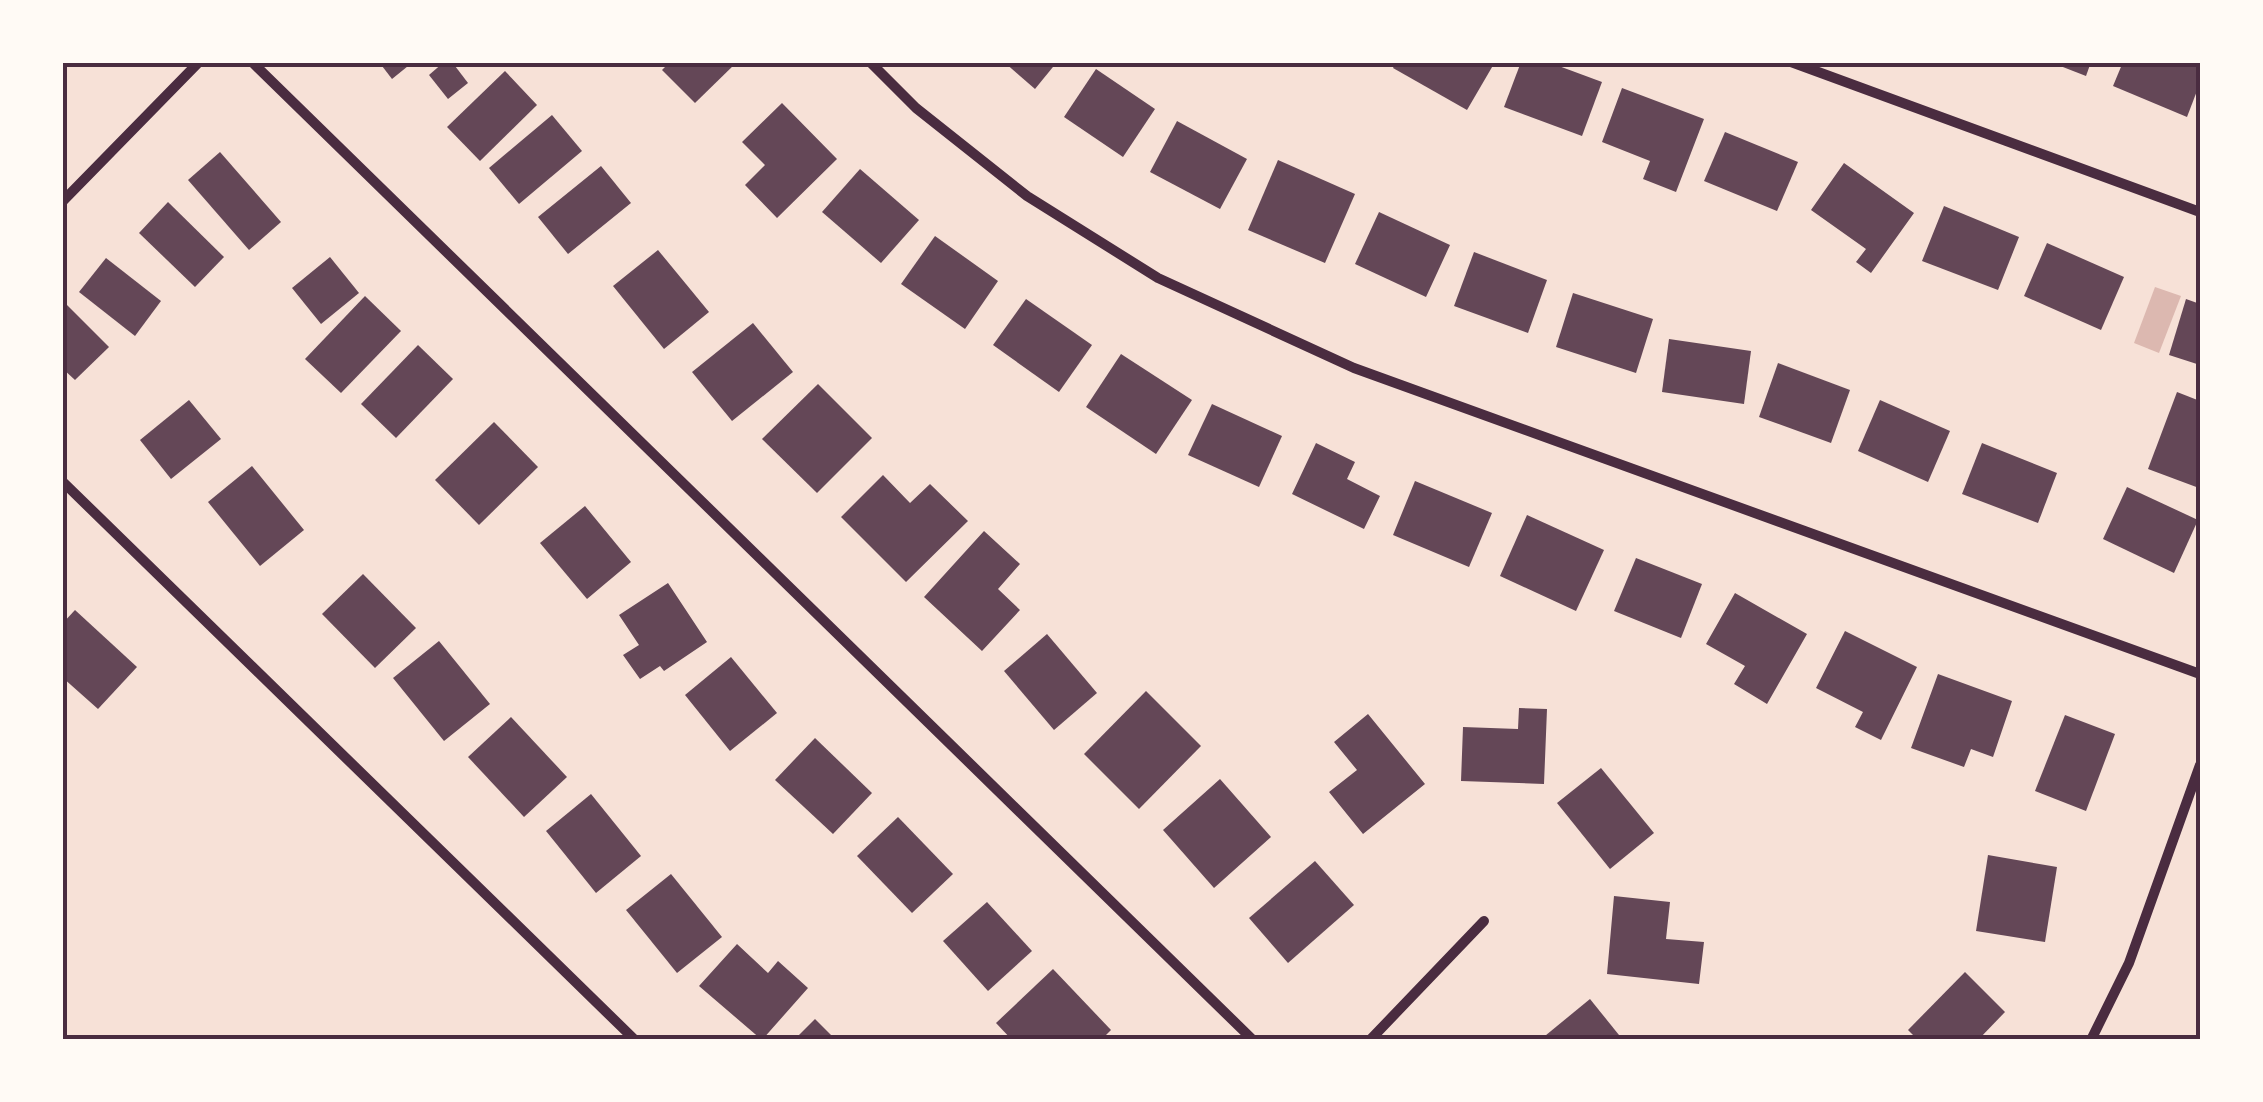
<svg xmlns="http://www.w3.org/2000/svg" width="2263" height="1102" font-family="Arial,sans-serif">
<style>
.water{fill:#dcb8b0}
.building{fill:#644757}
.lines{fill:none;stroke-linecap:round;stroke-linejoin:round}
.minor{stroke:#4a2c40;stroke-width:10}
.neatline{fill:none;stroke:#4a2c40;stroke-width:4}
</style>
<rect width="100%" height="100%" fill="#f7e1d7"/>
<!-- water -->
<path class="water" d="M 2155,287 L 2181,296 L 2159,353 L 2134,343 Z"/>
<!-- building -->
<g class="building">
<path d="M 379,62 L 413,62 L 392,79 Z"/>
<path d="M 444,62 L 452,62 L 468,83 L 448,99 L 429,75 Z"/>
<path d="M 670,62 L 737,62 L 695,103 L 662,70 Z"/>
<path d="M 1004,62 L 1057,62 L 1035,89 Z"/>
<path d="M 1396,62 L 1495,62 L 1467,110 L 1393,68 Z"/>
<path d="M 1521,62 L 1548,62 L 1602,82 L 1582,136 L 1504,107 Z"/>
<path d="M 2050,62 L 2091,62 L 2086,76 Z"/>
<path d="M 2123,62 L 2200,62 L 2200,83 L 2187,117 L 2113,86 Z"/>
<path d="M 1096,69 L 1155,109 L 1123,157 L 1064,117 Z"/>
<path d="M 505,71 L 537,105 L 480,161 L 447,127 Z"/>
<path d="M 1622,88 L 1704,119 L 1676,192 L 1643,179 L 1650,161 L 1602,142 Z"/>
<path d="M 782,103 L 837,159 L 777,218 L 745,185 L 765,165 L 742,142 Z"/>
<path d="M 552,115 L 582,151 L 519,204 L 489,168 Z"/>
<path d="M 1177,121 L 1247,159 L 1220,209 L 1150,172 Z"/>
<path d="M 1725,132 L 1798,162 L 1777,211 L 1704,181 Z"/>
<path d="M 220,152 L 281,222 L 249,250 L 188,180 Z"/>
<path d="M 1278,160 L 1355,194 L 1325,263 L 1248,230 Z"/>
<path d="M 1844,163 L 1914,213 L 1871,273 L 1856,262 L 1866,249 L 1811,210 Z"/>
<path d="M 601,166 L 631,203 L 568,254 L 538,217 Z"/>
<path d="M 860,169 L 919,220 L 881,263 L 822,212 Z"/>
<path d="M 168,202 L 224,257 L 195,287 L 139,233 Z"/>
<path d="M 1944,206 L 2019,237 L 1998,290 L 1922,261 Z"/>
<path d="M 1379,212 L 1450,245 L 1426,297 L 1355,264 Z"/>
<path d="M 935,236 L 998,281 L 965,329 L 901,284 Z"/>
<path d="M 2047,243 L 2124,277 L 2101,330 L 2024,296 Z"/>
<path d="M 658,250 L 709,312 L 664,349 L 613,286 Z"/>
<path d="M 1474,252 L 1547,280 L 1528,333 L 1454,306 Z"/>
<path d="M 330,257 L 359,293 L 321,324 L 292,288 Z"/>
<path d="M 106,258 L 161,301 L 135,336 L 79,292 Z"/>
<path d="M 1573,293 L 1653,319 L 1636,373 L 1556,347 Z"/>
<path d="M 365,296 L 401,331 L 341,393 L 305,359 Z"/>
<path d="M 1026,299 L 1092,345 L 1059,392 L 993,345 Z"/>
<path d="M 2186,299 L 2200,304 L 2200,365 L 2169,355 Z"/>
<path d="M 65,303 L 109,347 L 75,380 L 62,368 Z"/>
<path d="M 753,323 L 793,372 L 732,421 L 692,372 Z"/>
<path d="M 1669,339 L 1751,351 L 1744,404 L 1662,392 Z"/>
<path d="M 418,345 L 453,379 L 396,438 L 361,404 Z"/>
<path d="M 1121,354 L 1192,400 L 1156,454 L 1086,407 Z"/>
<path d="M 1778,363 L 1850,390 L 1831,443 L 1759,417 Z"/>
<path d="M 818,384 L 872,438 L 817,493 L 762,439 Z"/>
<path d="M 2177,392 L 2200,401 L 2199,488 L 2148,469 Z"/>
<path d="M 189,400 L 221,439 L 171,479 L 140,440 Z"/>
<path d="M 1880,400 L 1950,431 L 1928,482 L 1858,451 Z"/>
<path d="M 1212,404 L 1282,436 L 1259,487 L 1188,455 Z"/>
<path d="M 494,422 L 538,467 L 479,525 L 435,480 Z"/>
<path d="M 1316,443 L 1355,462 L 1347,479 L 1380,496 L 1364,529 L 1292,494 Z"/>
<path d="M 1982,443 L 2057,473 L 2038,523 L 1962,494 Z"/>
<path d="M 252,466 L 304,530 L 260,566 L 208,502 Z"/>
<path d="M 883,475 L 910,503 L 930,484 L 968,521 L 906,582 L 841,517 Z"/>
<path d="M 1415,481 L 1492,513 L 1469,567 L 1393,535 Z"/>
<path d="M 2127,487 L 2198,520 L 2174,573 L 2103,539 Z"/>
<path d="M 585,506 L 631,562 L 587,599 L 540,543 Z"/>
<path d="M 1527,515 L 1604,550 L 1576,611 L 1500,576 Z"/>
<path d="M 984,531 L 1020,564 L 998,589 L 1020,610 L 982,651 L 924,597 Z"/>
<path d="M 1636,558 L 1702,584 L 1681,638 L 1614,611 Z"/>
<path d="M 363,574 L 416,628 L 375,668 L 322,614 Z"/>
<path d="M 668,583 L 707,642 L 664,671 L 660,666 L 640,679 L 623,655 L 639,645 L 619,615 Z"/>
<path d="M 1735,593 L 1807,634 L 1767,704 L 1734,684 L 1745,666 L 1706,644 Z"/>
<path d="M 75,610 L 137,667 L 98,709 L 62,677 L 62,624 Z"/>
<path d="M 1845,631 L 1917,667 L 1881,740 L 1855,727 L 1863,712 L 1816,688 Z"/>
<path d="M 1047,634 L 1097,693 L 1054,730 L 1004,671 Z"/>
<path d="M 439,641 L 490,704 L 444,741 L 393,678 Z"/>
<path d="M 731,657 L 777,713 L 730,751 L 685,695 Z"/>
<path d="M 1938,674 L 2012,701 L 1993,757 L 1971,749 L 1964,767 L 1911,748 Z"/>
<path d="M 1146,691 L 1201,746 L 1139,809 L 1084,754 Z"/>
<path d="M 1519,708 L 1547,709 L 1544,784 L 1461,781 L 1463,727 L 1518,729 Z"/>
<path d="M 1368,714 L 1425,784 L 1363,834 L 1329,792 L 1357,770 L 1334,742 Z"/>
<path d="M 2065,715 L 2115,734 L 2086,811 L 2035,791 Z"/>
<path d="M 511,717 L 567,777 L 524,817 L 468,757 Z"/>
<path d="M 815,738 L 872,793 L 833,834 L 775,780 Z"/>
<path d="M 1601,768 L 1654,833 L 1610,869 L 1557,803 Z"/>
<path d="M 1220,779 L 1271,837 L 1214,888 L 1163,830 Z"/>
<path d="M 591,794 L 641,856 L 596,893 L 546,831 Z"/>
<path d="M 898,817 L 953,874 L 912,913 L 857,856 Z"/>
<path d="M 1988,855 L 2057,867 L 2045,942 L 1976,931 Z"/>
<path d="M 1315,861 L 1354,905 L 1288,963 L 1249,918 Z"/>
<path d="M 671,874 L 722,937 L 677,973 L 626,910 Z"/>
<path d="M 1614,896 L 1670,902 L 1666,939 L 1704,942 L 1699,984 L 1607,974 Z"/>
<path d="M 987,902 L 1032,951 L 988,991 L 943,941 Z"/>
<path d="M 737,944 L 768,973 L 778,961 L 808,988 L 762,1040 L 699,986 Z"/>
<path d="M 1053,969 L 1111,1030 L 1101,1040 L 1012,1040 L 996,1023 Z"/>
<path d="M 1965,972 L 2005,1012 L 1978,1040 L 1918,1040 L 1908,1030 Z"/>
<path d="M 1590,999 L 1623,1040 L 1540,1040 Z"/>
<path d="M 815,1019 L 836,1040 L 794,1040 Z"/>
</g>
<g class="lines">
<!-- minor -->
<g class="minor">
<path d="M 252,62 L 1253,1040"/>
<path d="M 870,62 L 916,108 L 1027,196 L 1158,278 L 1354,368 L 2200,674"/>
<path d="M 1791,62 L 2200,212"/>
<path d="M 62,202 L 199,62"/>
<path d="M 62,481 L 635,1040"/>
<path d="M 1370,1040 L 1484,921"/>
<path d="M 2091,1040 L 2129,963 L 2200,765"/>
</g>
</g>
<!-- border -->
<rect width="2263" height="1102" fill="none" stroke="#fffaf5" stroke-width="130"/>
<rect x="65" y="65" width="2133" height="972" class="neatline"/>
</svg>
